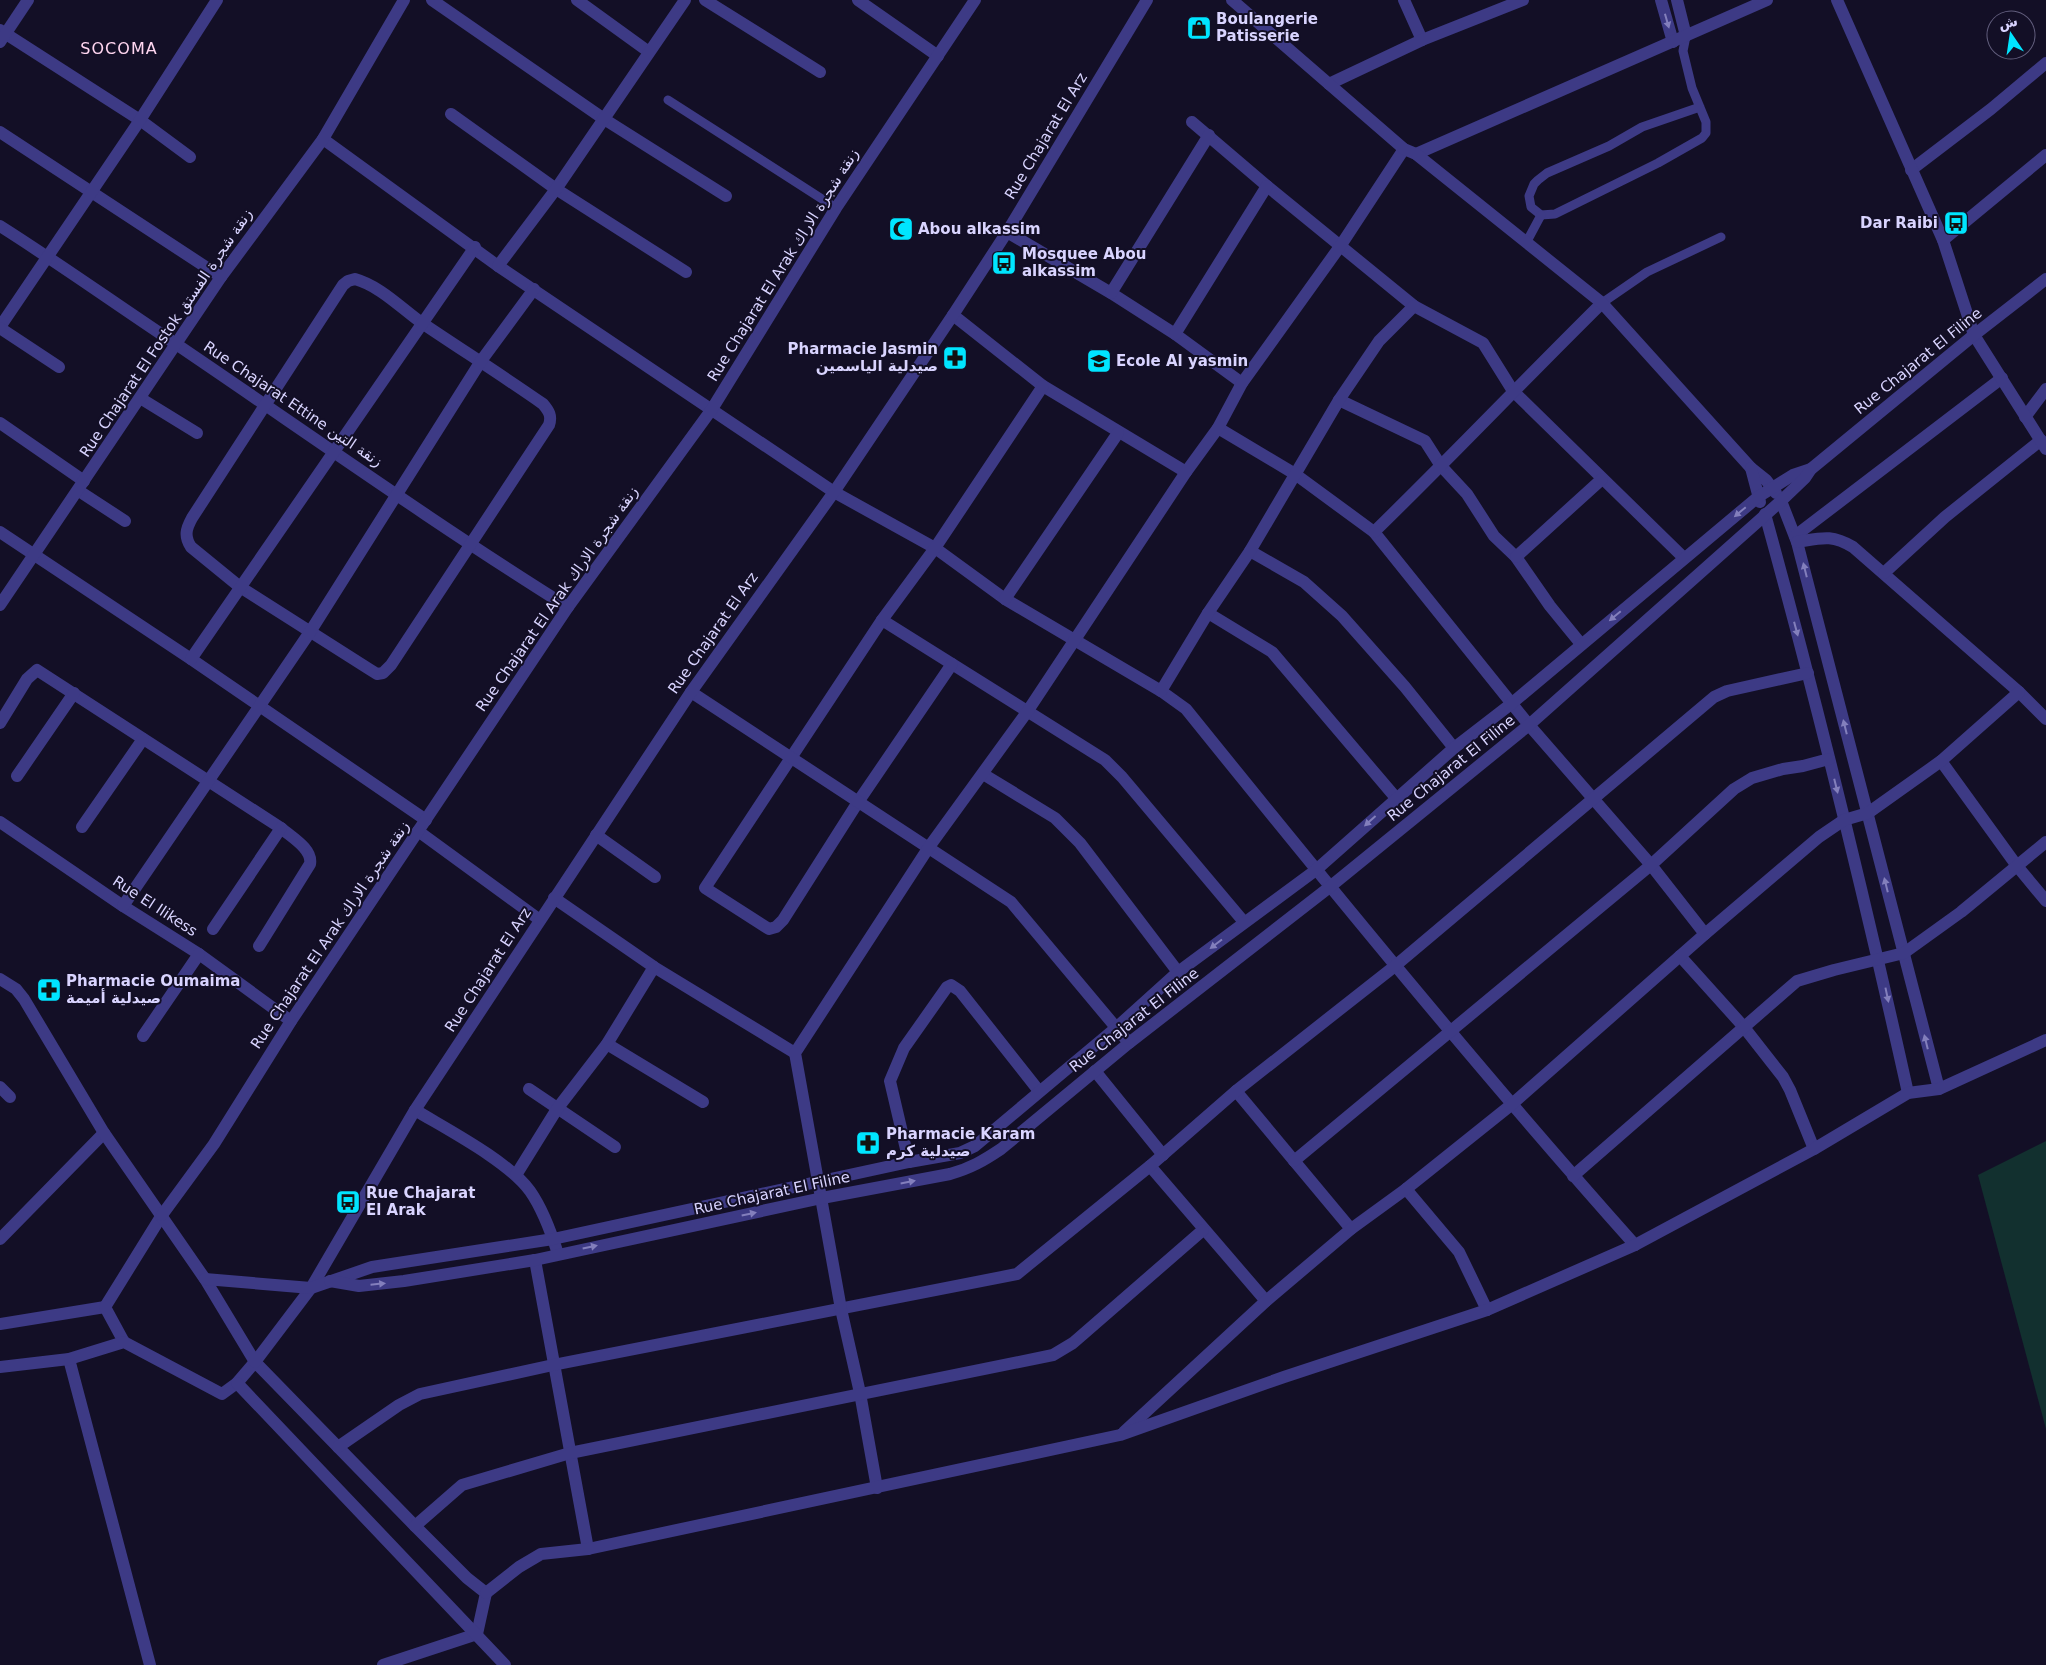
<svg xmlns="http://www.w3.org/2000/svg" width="2046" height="1665" font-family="'DejaVu Sans','Noto Sans Arabic',sans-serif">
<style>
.park{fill:#12302f}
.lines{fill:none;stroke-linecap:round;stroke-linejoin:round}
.service{stroke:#3d3a85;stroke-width:9}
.minor{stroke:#3d3a85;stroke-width:12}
.tertiary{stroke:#3d3a85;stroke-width:12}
.oneway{fill:#837fbc}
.labels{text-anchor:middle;stroke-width:4;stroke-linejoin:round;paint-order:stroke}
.poi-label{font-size:15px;font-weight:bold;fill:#d9d4ff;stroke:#130f26;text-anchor:start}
.street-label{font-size:15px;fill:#d9d4ff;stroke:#130f26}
.neighbourhood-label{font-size:16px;letter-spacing:1px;fill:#ffd6f0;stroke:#130f26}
</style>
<rect width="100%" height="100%" fill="#130f26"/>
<!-- park -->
<path class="park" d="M 2046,1141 L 2046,1429 L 1978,1175 Z"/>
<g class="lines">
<!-- service -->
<g class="service">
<path d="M 1686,36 L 1683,51 L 1692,88 L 1706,122 L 1706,133 L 1702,138 L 1658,163 L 1555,214 L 1541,215 L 1531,207 L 1529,196 L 1534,184 L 1538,180 L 1547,173 L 1609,146 L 1642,127 L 1700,107"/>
<path d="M 668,100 L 836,208"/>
<path d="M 1526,243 L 1541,215"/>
<path d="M 1602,303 L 1647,272 L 1721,237"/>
</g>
<!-- minor -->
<g class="minor">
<path d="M 432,0 L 604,119 L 726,196"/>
<path d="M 577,0 L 649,52"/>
<path d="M 705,0 L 820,72"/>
<path d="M 858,0 L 938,56"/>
<path d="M 1404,0 L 1422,40"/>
<path d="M 1661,0 L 1673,42"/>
<path d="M 1677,0 L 1686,36"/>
<path d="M 0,30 L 140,120 L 190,157"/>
<path d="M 0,42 L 28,0"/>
<path d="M 1329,84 L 1422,40 L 1523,0"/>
<path d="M 451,114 L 556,189 L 686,272"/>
<path d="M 1192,122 L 1267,186 L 1414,306 L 1483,343 L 1513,391 L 1684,558"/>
<path d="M 0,132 L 221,277"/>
<path d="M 323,139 L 498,266 L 834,492 L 935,548 L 1005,599 L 1161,691 L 1186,709 C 1332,890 1480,1071 1635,1245"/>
<path d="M 1416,154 L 1767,0"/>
<path d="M 1911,170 L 1991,109 L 2046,63"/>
<path d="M 0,226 C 60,264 117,305 176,344 C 306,432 435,524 568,607"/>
<path d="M 1007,232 L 1111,293 L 1175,334 L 1242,383"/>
<path d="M 1943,240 L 2046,155"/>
<path d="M 498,266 L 556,189 L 685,0"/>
<path d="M 355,279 C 380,286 401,308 422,323 C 462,350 503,376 543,404 C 549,411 552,416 549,425 L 391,665 L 383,673 L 377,674 L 369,669 L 240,587 L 191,547 C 184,536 186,529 192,518 L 343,285 L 348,281 Z"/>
<path d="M 1111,293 L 1209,135"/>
<path d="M 953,315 L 1043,386 L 1186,472"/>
<path d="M 0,327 L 140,120 L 217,0"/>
<path d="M 0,328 L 59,367"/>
<path d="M 1175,334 L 1267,186"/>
<path d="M 140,398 L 197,433"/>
<path d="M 1339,400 L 1425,441 L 1441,466 L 1467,494 L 1494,536 L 1516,557 L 1550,606 L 1581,644"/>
<path d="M 2025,417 L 2046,389"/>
<path d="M 0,423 L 84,481"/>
<path d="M 1218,428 L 1295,474 L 1374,532 L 1529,725 L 1651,865 L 1705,934"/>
<path d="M 79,491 L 125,521"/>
<path d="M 1781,501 L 1797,542 L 1939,1089"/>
<path d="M 1765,514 C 1818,706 1865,899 1908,1093"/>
<path d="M 0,532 L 191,659 L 426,820"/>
<path d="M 1374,532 C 1451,457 1525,379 1602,303"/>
<path d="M 1795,536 L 2002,378"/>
<path d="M 1797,542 C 1822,538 1831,534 1853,547 L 2019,692 L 2046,719"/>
<path d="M 1250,551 L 1304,582 L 1342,616 L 1405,687 L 1454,748"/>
<path d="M 1516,557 L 1602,479"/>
<path d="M 1884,573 L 1945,517 L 2041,440"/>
<path d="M 1005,599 L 1118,433"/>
<path d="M 0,605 L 221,277 L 323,139 L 404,0"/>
<path d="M 1208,613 L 1272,652 L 1396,798"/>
<path d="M 882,620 L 1105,760 L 1122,777 L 1244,922"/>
<path d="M 191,659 L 475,247"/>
<path d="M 952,664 L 858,802 L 783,920 L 776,927 L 769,929 L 705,888 L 882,620 L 935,548 L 1043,386"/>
<path d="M 1161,691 L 1208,613 L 1250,551 L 1339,400 L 1379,341 L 1414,306"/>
<path d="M 691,692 L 1011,902 L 1129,1043"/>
<path d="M 0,723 L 27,679 L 37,670 L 281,828 C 291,837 313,849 310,864 L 259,946"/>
<path d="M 1941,761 L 2017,866 L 2046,901"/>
<path d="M 983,774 L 1055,818 L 1080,843 L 1178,972"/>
<path d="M 17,776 L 74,693"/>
<path d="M 0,822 L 123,906 L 199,954 L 291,1021"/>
<path d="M 82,827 L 143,739"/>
<path d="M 418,831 L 540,920"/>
<path d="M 596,835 L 655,877"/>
<path d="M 554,898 L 654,967 L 795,1053"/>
<path d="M 123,906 L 310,632 L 481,361 L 534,289"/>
<path d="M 213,929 L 281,828"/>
<path d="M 1680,956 L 1743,1026 L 1783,1077 L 1790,1090 L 1814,1149"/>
<path d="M 143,1036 L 199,954"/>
<path d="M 607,1044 L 703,1102"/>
<path d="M 1095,1071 L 1163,1155"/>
<path d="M 0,1087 L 10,1097"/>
<path d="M 529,1089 L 615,1147"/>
<path d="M 1236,1091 L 1351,1229"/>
<path d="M 415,1110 C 448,1130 508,1161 530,1191 C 542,1208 552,1235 558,1254"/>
<path d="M 1294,1161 L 1651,865 L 1734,789 L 1752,778 L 1783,769 L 1803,766 L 1829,759"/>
<path d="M 909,1162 L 890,1081 L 904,1048 L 947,987 L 951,985 L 960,991 L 1039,1091"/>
<path d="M 1150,1166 L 1266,1301"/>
<path d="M 516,1175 L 557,1109 L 607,1044 L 654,967"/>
<path d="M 1573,1176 L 1797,981 L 1834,970 L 1904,953 L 1961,912 L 2046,842"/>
<path d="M 1406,1189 L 1459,1252 L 1487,1310"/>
<path d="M 0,1239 L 104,1133"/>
<path d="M 535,1260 L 588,1549"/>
<path d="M 0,1324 L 105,1307"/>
<path d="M 124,1342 L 105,1307 L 162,1215"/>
<path d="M 69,1359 L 150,1665"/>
<path d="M 0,1367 L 69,1359 L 124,1342 L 222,1394 L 237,1383 L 255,1362 L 415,1526 L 467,1578 L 486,1593 L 477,1634 L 383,1665"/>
<path d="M 237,1383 L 505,1665"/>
<path d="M 1124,1432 L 1266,1301 L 1351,1229 L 1406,1189 L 1511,1105 L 1705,934 L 1819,837 L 1844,820 L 1868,813 L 1941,761 L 2019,692"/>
<path d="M 338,1447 L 399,1405 L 420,1394 L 553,1365 L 1017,1274 L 1150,1166 L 1236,1091 L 1395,966 L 1714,697 L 1727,691 L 1808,673"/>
<path d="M 877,1488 L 860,1393 L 841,1309 L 795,1053 L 929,847 L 1027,712 L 1186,472 L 1218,428 L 1242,383 L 1341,245 L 1404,149"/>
<path d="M 415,1526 L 462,1485 L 570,1453 L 1053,1355 L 1073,1343 L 1203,1230"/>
<path d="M 486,1593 L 519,1567 L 541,1554 L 588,1549 L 1120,1435 L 1284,1377 L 1487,1310 L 1635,1245 L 1814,1149 L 1908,1093 L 1939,1089 L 2046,1040"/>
</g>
<!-- tertiary -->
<g class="tertiary">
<path d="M 1232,0 L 1404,149 L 1416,154 L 1602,303 L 1751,468 L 1766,480 L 1776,493"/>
<path d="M 1837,0 L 1943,240 L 1974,335 L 2046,449"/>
<path d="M 1751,468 L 1760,502"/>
<path d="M 0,979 L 16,989 L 24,999 L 104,1133 L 205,1279 L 255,1362 L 311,1288 L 415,1110 L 691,692 L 834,492 L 953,315 L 1007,232 L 1147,0"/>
<path d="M 162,1215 L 214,1144 L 291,1021 L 568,607 L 712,409 L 836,208 L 975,0"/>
<path d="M 205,1279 L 311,1288 L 372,1267 L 553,1239 L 909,1162 L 960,1153 L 975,1146 L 1117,1027 L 1178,972 L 1316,870 L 1454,748 L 1511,704 L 1758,497 L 1793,475 L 1811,469"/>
<path d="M 330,1281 L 359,1286 L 404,1281 L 535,1260 L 822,1198 L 950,1174 C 971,1168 983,1161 1001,1149 L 1129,1043 L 1331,886 L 1529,725 L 1781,501 L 1805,478 L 1811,469 L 1974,335 L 2046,279"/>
</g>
</g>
<!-- one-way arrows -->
<defs><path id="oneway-solid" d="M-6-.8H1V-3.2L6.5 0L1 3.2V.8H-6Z" transform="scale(1.25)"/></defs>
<g class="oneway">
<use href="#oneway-solid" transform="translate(1667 21) rotate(74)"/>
<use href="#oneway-solid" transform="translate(1740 512) rotate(140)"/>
<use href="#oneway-solid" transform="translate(1805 570) rotate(-104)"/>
<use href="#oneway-solid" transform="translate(1615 616) rotate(140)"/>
<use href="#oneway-solid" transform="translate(1796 629) rotate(75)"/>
<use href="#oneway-solid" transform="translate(1845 727) rotate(-104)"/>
<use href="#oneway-solid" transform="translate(1836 786) rotate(76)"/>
<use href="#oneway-solid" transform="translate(1370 821) rotate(138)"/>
<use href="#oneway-solid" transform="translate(1886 885) rotate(-104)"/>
<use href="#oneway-solid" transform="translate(1216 944) rotate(143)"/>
<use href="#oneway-solid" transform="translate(1887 995) rotate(78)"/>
<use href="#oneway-solid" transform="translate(1926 1042) rotate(-104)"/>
<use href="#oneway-solid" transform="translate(908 1182) rotate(-11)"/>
<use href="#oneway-solid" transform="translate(749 1214) rotate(-12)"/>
<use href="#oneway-solid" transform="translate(590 1247) rotate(-12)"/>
<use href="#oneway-solid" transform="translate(378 1284) rotate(-6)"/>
</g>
<!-- icons -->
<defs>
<symbol id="shop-square" viewBox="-11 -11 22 22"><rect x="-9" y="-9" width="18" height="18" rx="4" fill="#00e5ff" stroke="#130f26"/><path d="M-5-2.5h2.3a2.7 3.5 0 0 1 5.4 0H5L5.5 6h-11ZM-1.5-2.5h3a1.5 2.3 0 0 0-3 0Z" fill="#111"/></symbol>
<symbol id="bus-square" viewBox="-11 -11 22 22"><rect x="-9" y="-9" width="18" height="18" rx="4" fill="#00e5ff" stroke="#130f26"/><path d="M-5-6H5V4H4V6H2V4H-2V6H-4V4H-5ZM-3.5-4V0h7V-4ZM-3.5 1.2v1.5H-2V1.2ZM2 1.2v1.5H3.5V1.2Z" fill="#111"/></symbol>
<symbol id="mosque-square" viewBox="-11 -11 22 22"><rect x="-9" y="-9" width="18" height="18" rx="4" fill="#00e5ff" stroke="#130f26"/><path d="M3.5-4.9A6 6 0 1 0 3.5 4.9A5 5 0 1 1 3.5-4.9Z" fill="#111"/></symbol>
<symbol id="pharmacy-square" viewBox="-11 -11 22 22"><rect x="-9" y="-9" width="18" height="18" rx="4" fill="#00e5ff" stroke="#130f26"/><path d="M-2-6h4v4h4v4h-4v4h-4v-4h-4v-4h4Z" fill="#111"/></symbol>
<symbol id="school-square" viewBox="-11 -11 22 22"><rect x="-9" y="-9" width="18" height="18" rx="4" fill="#00e5ff" stroke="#130f26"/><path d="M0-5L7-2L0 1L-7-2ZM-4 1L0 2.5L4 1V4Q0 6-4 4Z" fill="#111"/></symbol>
</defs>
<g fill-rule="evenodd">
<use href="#shop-square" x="1185" y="14" width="28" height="28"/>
<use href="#bus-square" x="1942" y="209" width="28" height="28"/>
<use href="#mosque-square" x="887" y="215" width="28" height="28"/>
<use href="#bus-square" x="990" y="249" width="28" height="28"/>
<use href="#pharmacy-square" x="941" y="344" width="28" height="28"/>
<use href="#school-square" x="1085" y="347" width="28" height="28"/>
<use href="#pharmacy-square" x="35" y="976" width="28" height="28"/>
<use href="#pharmacy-square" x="854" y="1129" width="28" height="28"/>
<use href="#bus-square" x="334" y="1188" width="28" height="28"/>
</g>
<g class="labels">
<!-- poi labels -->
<g class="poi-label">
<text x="1216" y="24">Boulangerie<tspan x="1216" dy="17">Patisserie</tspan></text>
<text x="1938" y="228" text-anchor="end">Dar Raibi</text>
<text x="918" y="234">Abou alkassim</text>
<text x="1022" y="259">Mosquee Abou<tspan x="1022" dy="17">alkassim</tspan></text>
<text x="938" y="354" text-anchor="end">Pharmacie Jasmin<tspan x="938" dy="17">صيدلية الياسمين</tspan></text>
<text x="1116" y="366">Ecole Al yasmin</text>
<text x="66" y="986">Pharmacie Oumaima<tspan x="66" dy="17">صيدلية أميمة</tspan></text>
<text x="886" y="1139">Pharmacie Karam<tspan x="886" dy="17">صيدلية كرم</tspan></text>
<text x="366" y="1198">Rue Chajarat<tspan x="366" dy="17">El Arak</tspan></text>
</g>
<!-- street labels -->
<g class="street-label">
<text transform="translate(1046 136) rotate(-59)" y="5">Rue Chajarat El Arz</text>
<text transform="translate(783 265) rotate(-58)" y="5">Rue Chajarat El Arak زنقة شجرة الاراك</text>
<text transform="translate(166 333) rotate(-56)" y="5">Rue Chajarat El Fostok زنقة شجرة الفستق</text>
<text transform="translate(1918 361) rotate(-39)" y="5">Rue Chajarat El Filine</text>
<text transform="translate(293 404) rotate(34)" y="5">Rue Chajarat Ettine زنقة التين</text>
<text transform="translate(557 599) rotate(-55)" y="5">Rue Chajarat El Arak زنقة شجرة الاراك</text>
<text transform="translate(713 633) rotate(-55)" y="5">Rue Chajarat El Arz</text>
<text transform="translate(1451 768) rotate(-39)" y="5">Rue Chajarat El Filine</text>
<text transform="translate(155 906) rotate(33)" y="5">Rue El Ilikess</text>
<text transform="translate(330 935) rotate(-56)" y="5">Rue Chajarat El Arak زنقة شجرة الاراك</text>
<text transform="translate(488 970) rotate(-57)" y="5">Rue Chajarat El Arz</text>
<text transform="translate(1134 1020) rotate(-38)" y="5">Rue Chajarat El Filine</text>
<text transform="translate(772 1193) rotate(-12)" y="5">Rue Chajarat El Filine</text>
</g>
<!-- neighbourhood labels -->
<g class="neighbourhood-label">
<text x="119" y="54">SOCOMA</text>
</g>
</g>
<!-- north arrow -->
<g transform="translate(2011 35) rotate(347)"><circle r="24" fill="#130f26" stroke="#625e7d"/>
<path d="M0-4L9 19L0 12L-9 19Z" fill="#00e5ff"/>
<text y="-8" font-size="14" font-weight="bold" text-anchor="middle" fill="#d9d4ff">ش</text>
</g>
</svg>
